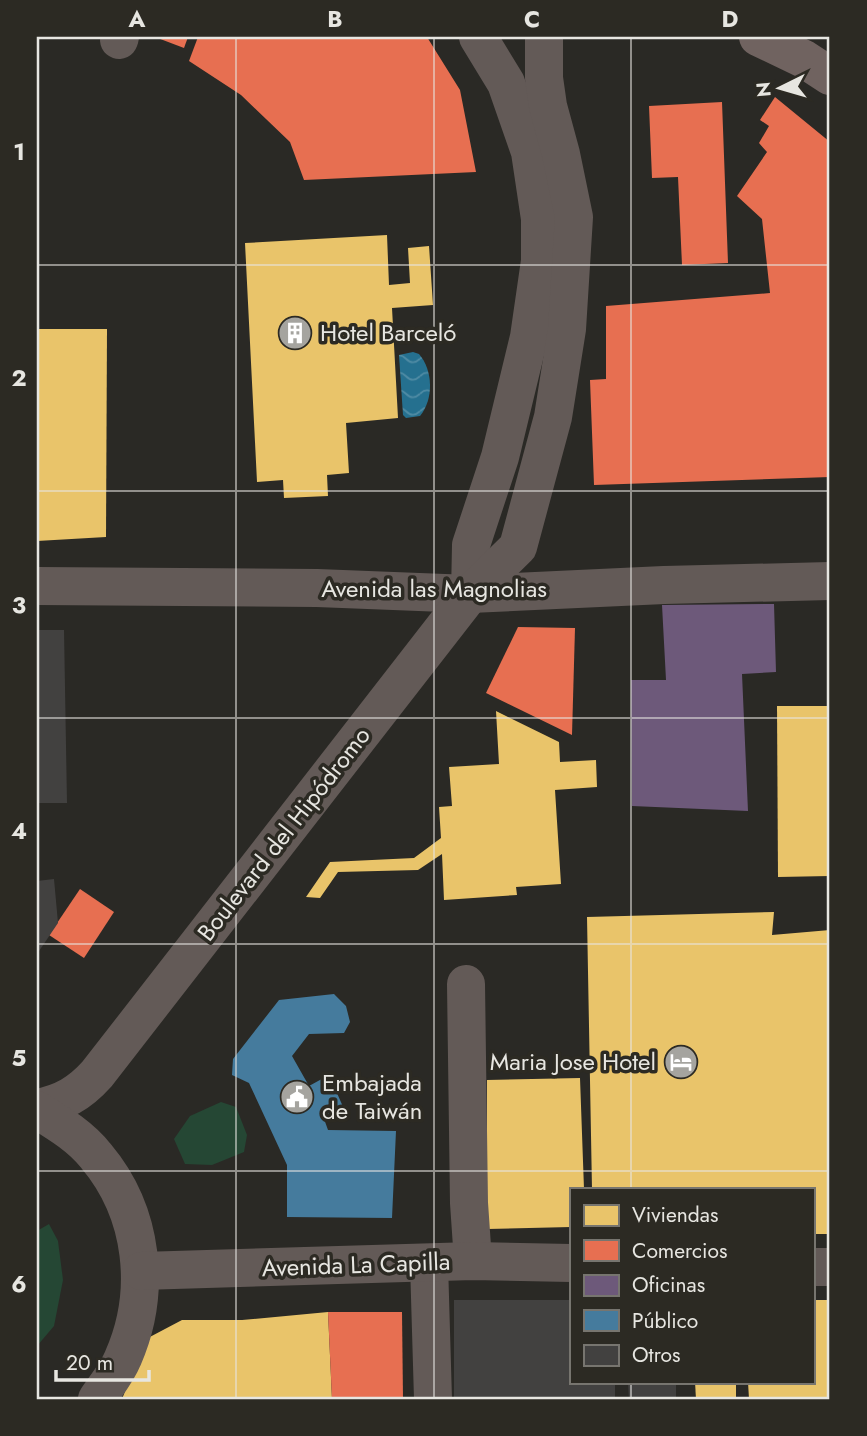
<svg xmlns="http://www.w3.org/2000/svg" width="867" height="1436" font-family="Jost,sans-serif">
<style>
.green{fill:#254734}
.water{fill:url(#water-waves)}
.homes{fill:#e9c46a}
.shops{fill:#e76f51}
.offices{fill:#6d597a}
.public{fill:#457b9d}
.building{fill:#424140}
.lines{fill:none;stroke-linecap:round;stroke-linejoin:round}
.minor{stroke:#635a57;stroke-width:38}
.major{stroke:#706360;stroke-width:38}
.grid{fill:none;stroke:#e7e6e1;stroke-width:2;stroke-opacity:0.55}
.labels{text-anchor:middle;stroke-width:7;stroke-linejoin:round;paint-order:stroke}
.poi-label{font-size:24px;fill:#e7e6e1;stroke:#2c2a23;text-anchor:start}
.street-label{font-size:24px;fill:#e7e6e1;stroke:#2c2a23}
.neatline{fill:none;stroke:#e7e6e1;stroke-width:2.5}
.grid-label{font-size:23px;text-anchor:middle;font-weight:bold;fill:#e7e6e1}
</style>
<defs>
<pattern id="water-waves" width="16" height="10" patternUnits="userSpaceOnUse" patternTransform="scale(1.75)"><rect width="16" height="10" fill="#25708f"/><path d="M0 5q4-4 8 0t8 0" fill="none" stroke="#4f8ba4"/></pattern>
</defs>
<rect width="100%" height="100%" fill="#2a2925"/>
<!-- green -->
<g class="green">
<path d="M 221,1102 L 236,1107 L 247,1135 L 244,1152 L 212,1165 L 185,1164 L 174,1139 L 190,1116 Z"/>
<path d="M 49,1224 L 58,1241 L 63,1280 L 54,1326 L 37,1346 L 37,1231 Z"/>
</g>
<!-- water -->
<path class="water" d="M 413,352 L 419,354 C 433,370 434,399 420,416 L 406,418 L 403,415 L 399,355 Z"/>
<!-- homes -->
<g class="homes">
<path d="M 387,235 L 389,285 L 410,283 L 408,248 L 429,246 L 433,305 L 392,308 L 398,418 L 346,423 L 349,473 L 327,475 L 328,496 L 284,498 L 283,480 L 257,482 L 245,243 Z"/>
<path d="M 37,329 L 107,329 L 106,537 L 37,541 Z"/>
<path d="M 777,706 L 830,706 L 830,876 L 778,877 Z"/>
<path d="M 496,711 L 559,742 L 560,762 L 596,760 L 597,787 L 555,790 L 561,884 L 516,887 L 517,895 L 444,900 L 442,854 L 418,870 L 338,872 L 320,898 L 306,897 L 330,862 L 414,858 L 441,838 L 439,807 L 452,806 L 449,767 L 499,764 Z"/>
<path d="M 774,912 L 772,935 L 830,930 L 830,1234 L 813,1234 L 813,1189 L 592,1189 L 587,917 Z"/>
<path d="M 580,1078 L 584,1189 L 571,1189 L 571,1227 L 487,1229 L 487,1080 Z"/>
<path d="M 813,1300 L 830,1300 L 830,1399 L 749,1399 L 748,1382 L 813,1382 Z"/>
<path d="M 328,1312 L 332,1399 L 122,1399 L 146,1339 L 182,1320 L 242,1320 Z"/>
<path d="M 695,1382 L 736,1382 L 736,1399 L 696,1399 Z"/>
</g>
<!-- shops -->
<g class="shops">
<path d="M 155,37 L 188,37 L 184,48 Z"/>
<path d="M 198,37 L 427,37 L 460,90 L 476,172 L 304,180 L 290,142 L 241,95 L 189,61 Z"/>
<path d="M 775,97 L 830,142 L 830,477 L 594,485 L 590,380 L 606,379 L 606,306 L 770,293 L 762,219 L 737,196 L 767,152 L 759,143 L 769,126 L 760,120 Z"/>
<path d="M 722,102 L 728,263 L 682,265 L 678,177 L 652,178 L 649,106 Z"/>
<path d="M 518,627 L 575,628 L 572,735 L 486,693 Z"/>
<path d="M 80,889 L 114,912 L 84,958 L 49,935 Z"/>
<path d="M 328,1312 L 402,1312 L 403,1399 L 332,1399 Z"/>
</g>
<!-- offices -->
<path class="offices" d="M 774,604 L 776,672 L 742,674 L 748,811 L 632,806 L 631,680 L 666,680 L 662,605 Z"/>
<!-- public -->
<path class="public" d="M 334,994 L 346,1006 L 350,1022 L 344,1033 L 309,1034 L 292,1056 L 309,1086 L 329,1075 L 344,1109 L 323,1116 L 328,1130 L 396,1131 L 392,1218 L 287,1217 L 287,1165 L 249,1083 L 232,1075 L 233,1059 L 279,1000 Z"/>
<!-- building -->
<g class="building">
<path d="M 37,630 L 64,630 L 67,803 L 37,803 Z"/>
<path d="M 54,879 L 58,923 L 37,954 L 37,881 Z"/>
<path d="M 454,1300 L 571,1300 L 571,1382 L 615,1382 L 615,1399 L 454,1399 Z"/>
<path d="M 628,1382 L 676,1382 L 676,1399 L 629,1399 Z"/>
</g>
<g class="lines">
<!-- minor -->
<g class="minor">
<path d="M 119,40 L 120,37"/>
<path d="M 37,586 L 317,588 L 470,594 L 664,585 L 830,581"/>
<path d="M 470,594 L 471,545 L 500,457 L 529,337 L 540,261 L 540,219 L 530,152 L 506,83 L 478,37"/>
<path d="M 466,984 L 469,1203 L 473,1261"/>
<path d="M 37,1108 C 63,1103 80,1093 97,1074 L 470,594 L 518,547 L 553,417 L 567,329 L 574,217 L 561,154 L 548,106 L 544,78 L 544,37"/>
<path d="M 37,1110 C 58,1123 80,1136 96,1156 C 144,1213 152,1292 123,1358 C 117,1373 105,1387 97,1399"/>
<path d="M 429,1263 L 433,1399"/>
<path d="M 813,1267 L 830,1267"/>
<path d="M 141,1271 L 473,1261 L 571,1263"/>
</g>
<!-- major -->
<path class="major" d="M 758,37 L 804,59 L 830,76"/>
</g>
<!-- grid -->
<path class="grid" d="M 236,37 L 236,1399M 434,37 L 434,1399M 631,37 L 631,1189M 37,265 L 830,265M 37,491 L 830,491M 37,718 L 830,718M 37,944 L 830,944M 37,1171 L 830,1171M 631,1382 L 631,1399"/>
<!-- icons -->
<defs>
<symbol id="building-disc" viewBox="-11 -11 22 22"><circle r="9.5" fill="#a5a49f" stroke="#2c2a23"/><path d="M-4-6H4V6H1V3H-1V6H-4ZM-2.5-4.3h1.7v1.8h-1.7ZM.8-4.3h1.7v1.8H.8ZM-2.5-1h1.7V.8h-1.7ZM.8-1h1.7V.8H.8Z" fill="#fff"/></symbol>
<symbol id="hotel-disc" viewBox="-11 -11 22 22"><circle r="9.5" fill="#a5a49f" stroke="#2c2a23"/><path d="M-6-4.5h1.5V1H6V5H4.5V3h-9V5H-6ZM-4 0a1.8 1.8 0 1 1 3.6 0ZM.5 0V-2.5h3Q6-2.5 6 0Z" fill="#fff"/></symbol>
<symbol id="civic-disc" viewBox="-11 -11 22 22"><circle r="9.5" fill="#a5a49f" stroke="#2c2a23"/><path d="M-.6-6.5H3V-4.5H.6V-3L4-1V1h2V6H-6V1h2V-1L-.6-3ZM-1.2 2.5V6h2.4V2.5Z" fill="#fff"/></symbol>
</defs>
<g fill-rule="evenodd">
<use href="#building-disc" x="276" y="314" width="38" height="38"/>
<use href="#hotel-disc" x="662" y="1043" width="38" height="38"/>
<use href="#civic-disc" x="278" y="1078" width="38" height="38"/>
</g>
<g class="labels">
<!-- poi labels -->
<g class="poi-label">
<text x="320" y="341">Hotel Barceló</text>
<text x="656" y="1070" text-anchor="end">Maria Jose Hotel</text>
<text x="322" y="1091">Embajada<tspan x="322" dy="28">de Taiwán</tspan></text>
</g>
<!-- street labels -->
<g class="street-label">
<text x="434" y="597">Avenida las Magnolias</text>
<text transform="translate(284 834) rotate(-52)" y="8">Boulevard del Hipódromo</text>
<text transform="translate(356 1265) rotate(-2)" y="8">Avenida La Capilla</text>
</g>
</g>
<!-- border -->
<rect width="867" height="1436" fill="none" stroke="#2c2a23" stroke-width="77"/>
<!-- legend -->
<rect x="570" y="1188" width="245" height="196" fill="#2c2a23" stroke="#77756f" stroke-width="2"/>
<rect x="584" y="1205" width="35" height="21" fill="#e9c46a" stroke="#77756f" stroke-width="2"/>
<text x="632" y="1222" font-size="21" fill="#e7e6e1">Viviendas</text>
<rect x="584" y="1240" width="35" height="21" fill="#e76f51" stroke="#77756f" stroke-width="2"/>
<text x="632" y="1258" font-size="21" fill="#e7e6e1">Comercios</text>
<rect x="584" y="1275" width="35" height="21" fill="#6d597a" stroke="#77756f" stroke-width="2"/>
<text x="632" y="1292" font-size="21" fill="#e7e6e1">Oficinas</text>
<rect x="584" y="1310" width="35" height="21" fill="#457b9d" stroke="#77756f" stroke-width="2"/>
<text x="632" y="1328" font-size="21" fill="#e7e6e1">Público</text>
<rect x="584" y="1345" width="35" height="21" fill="#424140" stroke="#77756f" stroke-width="2"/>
<text x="632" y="1362" font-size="21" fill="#e7e6e1">Otros</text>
<!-- north arrow -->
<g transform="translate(780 88) rotate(265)" stroke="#2c2a23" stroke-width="5" paint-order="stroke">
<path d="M0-5L12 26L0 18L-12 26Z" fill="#e7e6e1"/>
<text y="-10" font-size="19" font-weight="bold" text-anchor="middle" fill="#e7e6e1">N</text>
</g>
<!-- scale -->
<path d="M56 1370v10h93v-10" fill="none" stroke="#e7e6e1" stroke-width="3.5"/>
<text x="66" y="1370" font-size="21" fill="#e7e6e1" stroke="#2c2a23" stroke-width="5" paint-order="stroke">20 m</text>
<rect x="38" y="38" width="790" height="1360" class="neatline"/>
<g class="grid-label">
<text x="137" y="27">A</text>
<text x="335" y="27">B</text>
<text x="532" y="27">C</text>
<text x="730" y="27">D</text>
<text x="19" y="160">1</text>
<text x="19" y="386">2</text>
<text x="19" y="613">3</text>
<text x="19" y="839">4</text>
<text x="19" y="1066">5</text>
<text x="19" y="1292">6</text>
</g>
</svg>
